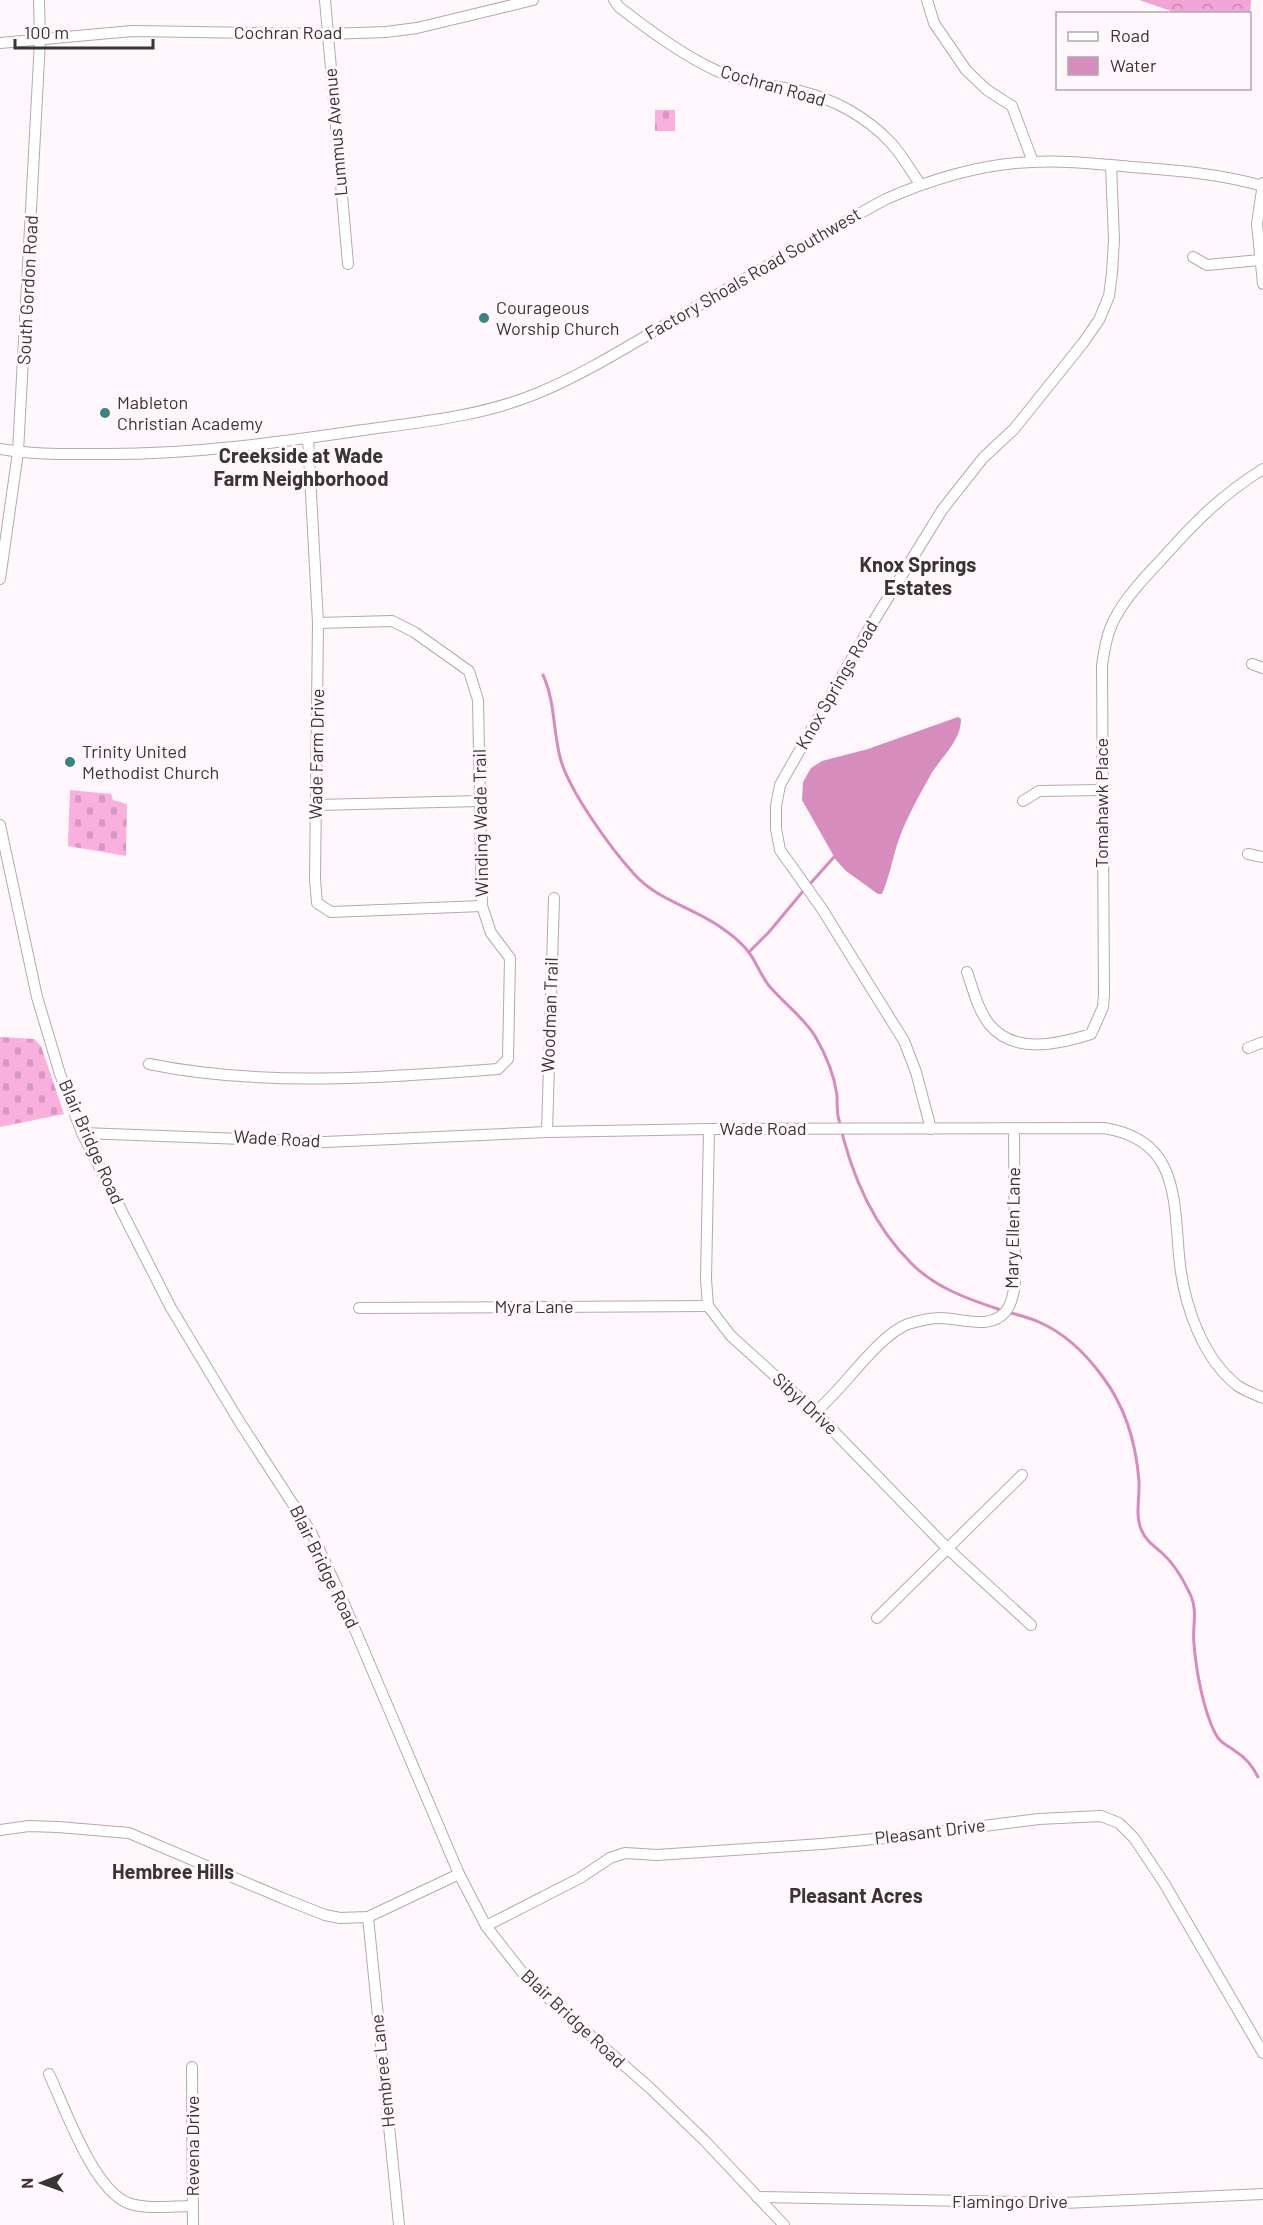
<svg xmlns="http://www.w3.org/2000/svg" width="1263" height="2225" font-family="Barlow,sans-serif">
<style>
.forest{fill:url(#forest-crowns)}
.cemetery{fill:url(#cemetery-stones)}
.water{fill:#d68cbc}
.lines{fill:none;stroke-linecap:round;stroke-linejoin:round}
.stream{stroke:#d68cbc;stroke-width:3}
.minor-casing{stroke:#b2aaaf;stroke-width:12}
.minor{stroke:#fff;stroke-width:10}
.poi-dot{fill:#3b837f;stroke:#fff7fb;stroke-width:2}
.labels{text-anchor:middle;stroke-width:6;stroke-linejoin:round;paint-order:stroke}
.street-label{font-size:18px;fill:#383537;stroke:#fff7fb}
.poi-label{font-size:18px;fill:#383537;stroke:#fff7fb;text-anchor:start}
.neighbourhood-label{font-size:20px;font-weight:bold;fill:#383537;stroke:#fff7fb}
</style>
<defs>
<pattern id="forest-crowns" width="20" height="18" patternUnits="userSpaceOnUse" patternTransform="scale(1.5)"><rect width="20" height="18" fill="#f1a5d6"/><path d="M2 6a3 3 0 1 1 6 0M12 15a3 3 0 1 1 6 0" fill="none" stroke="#c487ae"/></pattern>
<pattern id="cemetery-stones" width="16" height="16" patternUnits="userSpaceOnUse" patternTransform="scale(1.5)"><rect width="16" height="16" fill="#f9b0df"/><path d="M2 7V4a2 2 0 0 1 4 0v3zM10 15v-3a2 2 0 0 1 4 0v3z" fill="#d698c0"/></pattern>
</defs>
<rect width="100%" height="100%" fill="#fff7fb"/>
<!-- forest -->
<path class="forest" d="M 1139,0 L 1251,0 L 1250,16 L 1250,14 L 1177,13 Z"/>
<!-- cemetery -->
<g class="cemetery">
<rect x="655" y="110" width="20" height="21"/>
<path d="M 70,790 L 111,794 L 113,800 L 127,804 L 126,856 L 68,846 Z"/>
<path d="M 0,1037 L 34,1039 L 41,1046 L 64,1114 L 0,1127 Z"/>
</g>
<!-- water -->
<path class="water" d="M 958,717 L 961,719 C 961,743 939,758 929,778 C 917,799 904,823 897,845 C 892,861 889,878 882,894 L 878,894 L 846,871 L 836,860 L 802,800 L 803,782 L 811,768 L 822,761 L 868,749 Z"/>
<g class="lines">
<!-- stream -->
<g class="stream">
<path d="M 543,675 C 555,701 553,730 560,757 C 568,790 612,850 635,875 C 658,900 691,907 719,926 C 730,934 742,942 750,954 C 758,965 762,979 772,989 C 786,1005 803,1017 815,1036 C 825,1053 834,1074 837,1095 C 837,1102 837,1108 838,1116 C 850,1172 871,1224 912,1264 C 936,1288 968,1299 998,1309 C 1012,1314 1026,1316 1039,1322 C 1064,1333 1086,1354 1102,1376 C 1125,1406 1136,1443 1139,1481 C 1140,1496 1135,1515 1141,1529 C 1146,1542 1155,1546 1164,1555 C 1176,1566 1184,1581 1191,1596 C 1198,1612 1192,1627 1194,1644 C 1196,1670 1203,1709 1215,1733 C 1220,1743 1227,1745 1235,1751 C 1245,1757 1253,1767 1258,1777"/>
<path d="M 809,885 L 834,857"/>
<path d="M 749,952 L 769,932 L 804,890"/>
</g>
<defs>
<g id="minor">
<path d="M 325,0 L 348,264"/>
<path d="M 614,0 L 619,7 C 649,30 681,54 715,70 C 742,82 771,85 800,91 C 834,99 867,117 891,143 C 902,155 911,171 920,184"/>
<path d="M 927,0 L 934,23 L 966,70 L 987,90 L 1012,106 L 1033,162"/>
<path d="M 0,43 L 132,31 L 328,34 L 386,32 L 417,28 L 533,0"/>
<path d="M 1263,183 L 1257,224 L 1263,284"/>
<path d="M 1193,257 L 1207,265 L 1260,260"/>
<path d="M 308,438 L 318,623 L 315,879 L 317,903 L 331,912 L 482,906"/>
<path d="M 0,449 C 33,455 66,454 99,454 C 188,455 275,443 363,430 C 422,422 483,416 538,393 C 589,372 636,341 684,314 C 751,275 818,236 886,199 C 932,179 981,164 1031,162 C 1065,160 1098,164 1132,167 C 1176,170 1220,174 1263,186"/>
<path d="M 0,579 L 18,452 L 40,41 L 39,0"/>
<path d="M 1252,664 L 1263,668"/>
<path d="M 1023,801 L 1039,791 L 1102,790"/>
<path d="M 317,805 L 480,801"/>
<path d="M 0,825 L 37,997 L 60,1074 L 82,1133 L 171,1308 L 239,1421 L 311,1532 L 339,1592 L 459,1874 L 486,1926 L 529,1981 L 651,2089 L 705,2141 L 784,2225"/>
<path d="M 1248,854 L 1263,857"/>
<path d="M 967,972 C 973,989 978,1010 989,1024 C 1014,1055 1059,1044 1091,1034 L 1103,1007 L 1104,994 L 1102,666 C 1104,650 1107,632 1115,618 C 1126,597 1145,577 1161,560 C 1194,523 1220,496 1263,469"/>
<path d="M 1248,1048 L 1263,1042"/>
<path d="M 149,1064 C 261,1087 383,1078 498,1069 L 508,1059 L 510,958 L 491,933 L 482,906 L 478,700 L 469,671 L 414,632 L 392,621 L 318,623"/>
<path d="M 709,1129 L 706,1279 L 708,1306 L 731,1336 L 815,1412 L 947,1548 L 1031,1625"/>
<path d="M 931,1129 L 916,1072 L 904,1041 L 822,909 L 780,850 L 776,829 L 776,806 L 780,785 L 867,632 L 942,510 L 983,458 L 1014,429 L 1083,343 L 1099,320 L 1109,296 L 1112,273 L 1114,240 L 1111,165"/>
<path d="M 547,1132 L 554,898"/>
<path d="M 82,1133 L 325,1142 L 547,1132 L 709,1129 L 1104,1128 C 1182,1140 1173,1204 1180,1265 C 1185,1307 1203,1359 1238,1386 C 1245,1391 1255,1394 1263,1398"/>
<path d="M 359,1308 L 708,1306"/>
<path d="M 815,1412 C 842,1391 878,1335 908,1324 C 918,1321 929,1318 940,1318 C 961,1318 994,1332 1008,1308 C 1012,1302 1013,1293 1015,1286 L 1014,1129"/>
<path d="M 877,1618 L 1022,1475"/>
<path d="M 0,1830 L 29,1826 L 58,1827 L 129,1833 L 282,1898 L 325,1915 L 340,1918 L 368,1917 L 459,1874"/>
<path d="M 368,1917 L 399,2225"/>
<path d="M 486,1926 L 580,1878 L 610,1858 L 625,1853 L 657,1855 L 822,1844 L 896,1837 L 1039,1819 L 1101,1816 L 1119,1823 L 1134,1838 L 1164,1883 L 1263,2053"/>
<path d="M 192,2067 L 193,2225"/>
<path d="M 49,2074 C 65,2108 93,2189 128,2203 C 148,2210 172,2206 193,2206"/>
<path d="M 757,2197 L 1064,2203 L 1263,2194"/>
</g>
</defs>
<!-- minor casing -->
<use href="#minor" class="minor-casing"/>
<!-- minor -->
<use href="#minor" class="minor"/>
</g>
<!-- markers -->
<g class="poi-dot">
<circle cx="484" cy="318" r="6"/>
<circle cx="105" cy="413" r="6"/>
<circle cx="70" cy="762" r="6"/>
</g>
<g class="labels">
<!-- street labels -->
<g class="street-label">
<text x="288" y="39">Cochran Road</text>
<text transform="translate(773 86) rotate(16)" y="6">Cochran Road</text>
<text transform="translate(336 132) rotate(-95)" y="6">Lummus Avenue</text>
<text transform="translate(753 274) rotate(-30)" y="6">Factory Shoals Road Southwest</text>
<text transform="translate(28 290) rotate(-87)" y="6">South Gordon Road</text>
<text transform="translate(837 685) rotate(-60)" y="6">Knox Springs Road</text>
<text transform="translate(317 754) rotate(-89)" y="6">Wade Farm Drive</text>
<text transform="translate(1102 803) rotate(-90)" y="6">Tomahawk Place</text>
<text transform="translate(481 823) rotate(-91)" y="6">Winding Wade Trail</text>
<text transform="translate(550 1015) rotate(-88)" y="6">Woodman Trail</text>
<text x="763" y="1135">Wade Road</text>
<text transform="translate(277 1139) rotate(3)" y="6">Wade Road</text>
<text transform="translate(91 1142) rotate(66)" y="6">Blair Bridge Road</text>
<text transform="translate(1013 1228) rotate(-89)" y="6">Mary Ellen Lane</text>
<text x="534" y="1313">Myra Lane</text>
<text transform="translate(805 1404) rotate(43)" y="6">Sibyl Drive</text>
<text transform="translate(324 1567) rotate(64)" y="6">Blair Bridge Road</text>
<text transform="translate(930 1832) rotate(-7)" y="6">Pleasant Drive</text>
<text transform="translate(573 2019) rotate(43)" y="6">Blair Bridge Road</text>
<text transform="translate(383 2071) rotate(-96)" y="6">Hembree Lane</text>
<text transform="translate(193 2146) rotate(-90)" y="6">Revena Drive</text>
<text x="1010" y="2208">Flamingo Drive</text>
</g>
<!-- poi labels -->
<g class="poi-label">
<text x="496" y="314">Courageous<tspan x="496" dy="21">Worship Church</tspan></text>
<text x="117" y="409">Mableton<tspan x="117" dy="21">Christian Academy</tspan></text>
<text x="82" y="758">Trinity United<tspan x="82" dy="21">Methodist Church</tspan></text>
</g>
<!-- neighbourhood labels -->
<g class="neighbourhood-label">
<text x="301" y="463">Creekside at Wade<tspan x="301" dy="23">Farm Neighborhood</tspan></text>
<text x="918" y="572">Knox Springs<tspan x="918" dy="23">Estates</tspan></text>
<text x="173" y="1879">Hembree Hills</text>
<text x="856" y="1903">Pleasant Acres</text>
</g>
</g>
<!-- legend -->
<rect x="1056" y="12" width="195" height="78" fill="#fff7fb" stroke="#afa9ad" stroke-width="1.5"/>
<rect x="1068" y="32" width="30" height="9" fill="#ffffff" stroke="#afa9ad" stroke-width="1.5"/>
<text x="1110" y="42" font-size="18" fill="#383537">Road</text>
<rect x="1068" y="57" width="30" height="18" fill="#d68cbc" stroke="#afa9ad" stroke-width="1.5"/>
<text x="1110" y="72" font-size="18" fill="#383537">Water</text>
<!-- north arrow -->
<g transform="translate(42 2183) rotate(269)" stroke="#fff7fb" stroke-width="4.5" paint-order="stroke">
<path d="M0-4.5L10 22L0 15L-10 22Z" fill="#383537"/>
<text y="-9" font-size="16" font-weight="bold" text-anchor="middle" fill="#383537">N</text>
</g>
<!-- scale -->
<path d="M15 39v9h138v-9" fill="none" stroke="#383537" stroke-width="3"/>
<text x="24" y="39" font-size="18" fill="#383537" stroke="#fff7fb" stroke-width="4.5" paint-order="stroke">100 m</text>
</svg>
